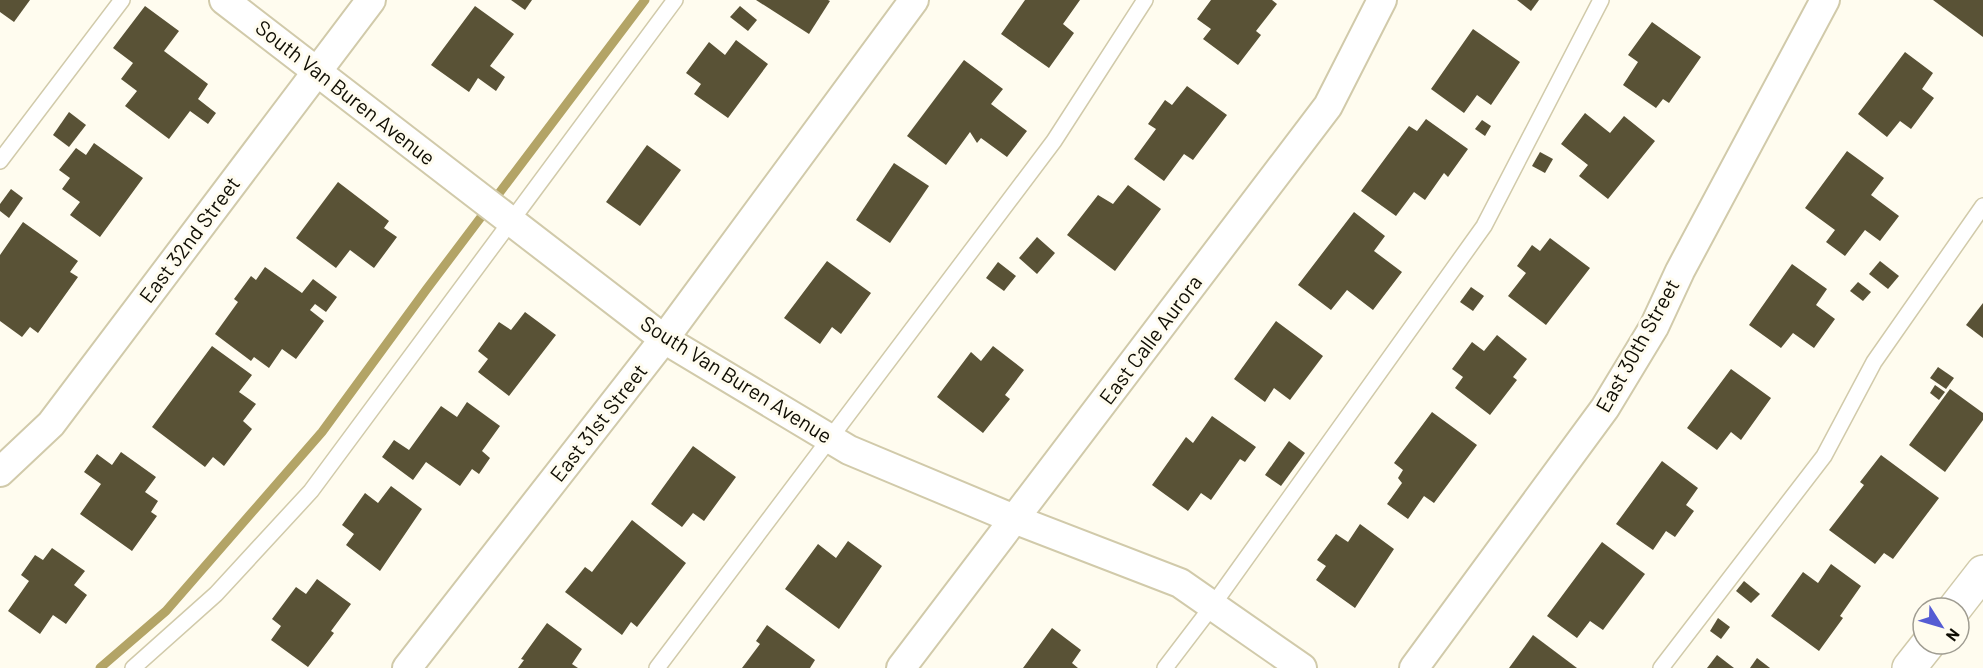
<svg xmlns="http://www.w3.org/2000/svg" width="1983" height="668" font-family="Barlow,sans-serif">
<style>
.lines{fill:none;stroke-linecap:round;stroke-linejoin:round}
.stream{stroke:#b3a466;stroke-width:9}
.building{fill:#595236}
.lane-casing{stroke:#d1caaa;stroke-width:18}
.street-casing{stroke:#d1caaa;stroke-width:32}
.secondary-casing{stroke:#d1caaa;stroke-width:36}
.lane{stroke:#fff;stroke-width:15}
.street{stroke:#fff;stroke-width:28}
.secondary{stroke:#fff;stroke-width:33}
.labels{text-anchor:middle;stroke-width:6;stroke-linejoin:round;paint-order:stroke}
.street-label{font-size:21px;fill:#0f0d03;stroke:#fffcef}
</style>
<rect width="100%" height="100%" fill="#fffcef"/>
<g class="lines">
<!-- stream -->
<path class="stream" d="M 100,668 L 166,611 L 322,432 L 426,290 L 645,0"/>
</g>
<!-- building -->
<g class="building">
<path d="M 0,0 L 30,0 L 14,22 L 0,12 Z"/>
<path d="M 511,0 L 532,0 L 525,10 Z"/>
<path d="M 756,0 L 828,0 L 830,1 L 809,34 Z"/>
<path d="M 1025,0 L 1080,0 L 1063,24 L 1074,33 L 1049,68 L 1001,34 Z"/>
<path d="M 1211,0 L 1272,0 L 1277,4 L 1256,31 L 1261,35 L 1238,65 L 1203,39 L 1211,29 L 1197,19 Z"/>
<path d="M 1517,0 L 1539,0 L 1531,11 Z"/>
<path d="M 1933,0 L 1983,0 L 1983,37 Z"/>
<path d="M 145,6 L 179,31 L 164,51 L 208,84 L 198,99 L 216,113 L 208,124 L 190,111 L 169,139 L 125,106 L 137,91 L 121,79 L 133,63 L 113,48 Z"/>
<path d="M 475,6 L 514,34 L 490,66 L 505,77 L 496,91 L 478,78 L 469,92 L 431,65 Z"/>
<path d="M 740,6 L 757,20 L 748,31 L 730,17 Z"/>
<path d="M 1652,22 L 1701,57 L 1669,103 L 1663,99 L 1656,108 L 1623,85 L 1638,62 L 1628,55 Z"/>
<path d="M 1473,29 L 1520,62 L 1491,105 L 1477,95 L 1464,113 L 1431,89 Z"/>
<path d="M 736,40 L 768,64 L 728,118 L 694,94 L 701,84 L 686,73 L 709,42 L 725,55 Z"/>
<path d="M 1905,52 L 1933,73 L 1922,89 L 1934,98 L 1911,129 L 1900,121 L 1887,137 L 1858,114 Z"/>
<path d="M 964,60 L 1003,89 L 991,104 L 1027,131 L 1007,157 L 981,138 L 977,143 L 970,132 L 946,165 L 907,136 Z"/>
<path d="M 1187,86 L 1227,115 L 1193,160 L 1184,154 L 1164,181 L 1134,159 L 1156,129 L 1148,124 L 1165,100 L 1172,105 Z"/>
<path d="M 69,112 L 86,125 L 69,147 L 53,135 Z"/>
<path d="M 1585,113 L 1610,133 L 1624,116 L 1655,141 L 1608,199 L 1579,176 L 1588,165 L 1561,144 Z"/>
<path d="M 1426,119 L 1468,149 L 1448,177 L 1444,173 L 1425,200 L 1414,192 L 1396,216 L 1361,191 L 1409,126 L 1417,131 Z"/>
<path d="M 1482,120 L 1491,126 L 1485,136 L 1475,129 Z"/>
<path d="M 94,143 L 143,178 L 100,237 L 70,215 L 80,202 L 62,189 L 70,178 L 59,170 L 76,148 L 86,155 Z"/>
<path d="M 647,145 L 681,170 L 640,226 L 606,202 Z"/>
<path d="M 1847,151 L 1884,178 L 1871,195 L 1899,216 L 1880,241 L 1865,230 L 1845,256 L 1826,242 L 1835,230 L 1805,208 Z"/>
<path d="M 1540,152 L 1553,159 L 1545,173 L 1532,166 Z"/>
<path d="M 894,163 L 929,186 L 890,243 L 856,220 Z"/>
<path d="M 338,182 L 389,221 L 384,228 L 397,237 L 374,268 L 350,250 L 336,268 L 296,238 Z"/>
<path d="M 1128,185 L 1161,209 L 1115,271 L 1067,235 L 1098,195 L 1113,204 Z"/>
<path d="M 11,189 L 23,198 L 9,218 L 0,211 L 0,204 Z"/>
<path d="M 1354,212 L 1385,236 L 1374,251 L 1402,272 L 1373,310 L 1347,290 L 1331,310 L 1298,285 Z"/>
<path d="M 23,222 L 78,261 L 70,272 L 78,277 L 38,333 L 30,327 L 22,337 L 0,321 L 0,255 Z"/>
<path d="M 1037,237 L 1055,253 L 1037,274 L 1019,258 Z"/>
<path d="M 1550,238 L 1590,268 L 1546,325 L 1508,296 L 1526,273 L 1517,266 L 1532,245 L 1540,251 Z"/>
<path d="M 827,261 L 871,293 L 841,334 L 832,327 L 820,344 L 784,318 Z"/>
<path d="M 1880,261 L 1899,276 L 1888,289 L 1869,274 Z"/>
<path d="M 998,262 L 1016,276 L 1004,291 L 986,278 Z"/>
<path d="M 1792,264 L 1827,289 L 1816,305 L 1835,319 L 1814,348 L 1793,333 L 1781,348 L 1749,325 Z"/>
<path d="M 265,267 L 302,293 L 313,279 L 337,297 L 326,312 L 315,304 L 310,310 L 324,321 L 296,359 L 282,349 L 269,368 L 254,357 L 251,361 L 215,334 L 238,302 L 234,299 L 251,276 L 256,280 Z"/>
<path d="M 1858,282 L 1871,292 L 1863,301 L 1850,291 Z"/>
<path d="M 1471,287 L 1484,296 L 1473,311 L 1460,302 Z"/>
<path d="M 1983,303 L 1983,338 L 1966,325 Z"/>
<path d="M 525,312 L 556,335 L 509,396 L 478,372 L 488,359 L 478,351 L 499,322 L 511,330 Z"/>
<path d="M 1276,321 L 1323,356 L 1290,400 L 1274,388 L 1265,402 L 1234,379 Z"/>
<path d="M 1497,335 L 1527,359 L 1513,377 L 1517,380 L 1490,415 L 1455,388 L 1463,377 L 1452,369 L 1472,342 L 1484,351 Z"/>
<path d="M 212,346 L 252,375 L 239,392 L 256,404 L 243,421 L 252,429 L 224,466 L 213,457 L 205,467 L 152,427 Z"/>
<path d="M 993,346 L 1024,370 L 1005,395 L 1010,399 L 983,433 L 937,397 L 971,352 L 981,361 Z"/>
<path d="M 1938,367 L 1954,378 L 1946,389 L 1930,378 Z"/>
<path d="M 1731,369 L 1771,398 L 1741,440 L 1731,432 L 1717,450 L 1687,428 Z"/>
<path d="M 1935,385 L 1945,392 L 1939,400 L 1930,393 Z"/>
<path d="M 1950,389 L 1983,413 L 1983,420 L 1945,472 L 1909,445 Z"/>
<path d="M 467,402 L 500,426 L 482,451 L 490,458 L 479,474 L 472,469 L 460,486 L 426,462 L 413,480 L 382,457 L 394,440 L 409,450 L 441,406 L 457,417 Z"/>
<path d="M 1432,412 L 1477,445 L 1434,503 L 1424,496 L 1408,519 L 1387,504 L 1402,483 L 1398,478 L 1403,470 L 1394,463 Z"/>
<path d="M 1212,416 L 1256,447 L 1245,462 L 1240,459 L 1211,500 L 1201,493 L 1188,511 L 1152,485 L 1186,437 L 1193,443 Z"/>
<path d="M 1289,441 L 1305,453 L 1281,486 L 1265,475 Z"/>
<path d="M 693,446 L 736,477 L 704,521 L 693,513 L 682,527 L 651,504 Z"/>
<path d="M 121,452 L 156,477 L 145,492 L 158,501 L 151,512 L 157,516 L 132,551 L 80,514 L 101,484 L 84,472 L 97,454 L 112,465 Z"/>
<path d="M 1881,455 L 1939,498 L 1893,559 L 1884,553 L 1875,564 L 1829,530 L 1864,485 L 1860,482 Z"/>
<path d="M 1662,461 L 1698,488 L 1686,505 L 1694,511 L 1675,537 L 1666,531 L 1653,550 L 1616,524 Z"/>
<path d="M 391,486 L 422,509 L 380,571 L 346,545 L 354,534 L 342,525 L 365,493 L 378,503 Z"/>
<path d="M 632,520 L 686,563 L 637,627 L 631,622 L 622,635 L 565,592 L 585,567 L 592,572 Z"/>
<path d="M 1360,524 L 1394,549 L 1355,608 L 1316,580 L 1326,566 L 1317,560 L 1336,534 L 1348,542 Z"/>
<path d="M 848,541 L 882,566 L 839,629 L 785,589 L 818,544 L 836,558 Z"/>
<path d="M 1602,542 L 1645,574 L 1603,630 L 1590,621 L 1577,638 L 1547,616 Z"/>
<path d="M 52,548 L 85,571 L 74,585 L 87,595 L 66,624 L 53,615 L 40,634 L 8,611 L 29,581 L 21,575 L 35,555 L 43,560 Z"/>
<path d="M 1831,564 L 1861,586 L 1840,616 L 1843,618 L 1819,651 L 1771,616 L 1803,572 L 1818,583 Z"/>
<path d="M 317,579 L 351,604 L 331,631 L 334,633 L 308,667 L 271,640 L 281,626 L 272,619 L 296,587 L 306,594 Z"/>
<path d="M 1744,581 L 1760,594 L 1751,603 L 1736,591 Z"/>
<path d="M 1718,618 L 1730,627 L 1721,639 L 1710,631 Z"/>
<path d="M 547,623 L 582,649 L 572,664 L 578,668 L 518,668 L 524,660 L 521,659 Z"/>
<path d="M 767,625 L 815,660 L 810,668 L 742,668 L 760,644 L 756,641 Z"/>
<path d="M 1052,628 L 1081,650 L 1072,663 L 1078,668 L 1023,668 Z"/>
<path d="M 1533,635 L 1577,668 L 1509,668 Z"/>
<path d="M 1717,655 L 1734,668 L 1707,668 Z"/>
<path d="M 1757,658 L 1770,668 L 1750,668 Z"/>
</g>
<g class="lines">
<defs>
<g id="lane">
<path d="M 0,161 L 122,0"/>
<path d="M 133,668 L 216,594 L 311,491 L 675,0"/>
<path d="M 657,668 L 1054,141 L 1145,0"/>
<path d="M 1165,668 L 1210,609 L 1484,226 L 1601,0"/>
<path d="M 1661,668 L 1824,456 L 1874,362 L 1983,206"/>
</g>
<g id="street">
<path d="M 224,0 L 664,339 L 849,450 L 1014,519 L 1180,583 L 1302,668"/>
<path d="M 0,472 L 51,424 L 371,0"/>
<path d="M 407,668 L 664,339 L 914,0"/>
<path d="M 901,668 L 1328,106 L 1382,0"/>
<path d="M 1414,668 L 1605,408 L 1654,327 L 1680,271 L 1825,0"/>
</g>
<g id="secondary">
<path d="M 1955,608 L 1983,572"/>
<path d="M 1909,668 L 1928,644"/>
</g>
</defs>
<!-- lane casing -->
<use href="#lane" class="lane-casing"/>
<!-- street casing -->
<use href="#street" class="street-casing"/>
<!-- secondary casing -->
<use href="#secondary" class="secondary-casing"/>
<!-- lane -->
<use href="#lane" class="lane"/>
<!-- street -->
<use href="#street" class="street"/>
<!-- secondary -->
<use href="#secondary" class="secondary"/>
</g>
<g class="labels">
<!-- street labels -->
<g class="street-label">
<text transform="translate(345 93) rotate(38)" y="7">South Van Buren Avenue</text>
<text transform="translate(190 240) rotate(-53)" y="7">East 32nd Street</text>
<text transform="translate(1151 340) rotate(-53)" y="7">East Calle Aurora</text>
<text transform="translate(1638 346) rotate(-61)" y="7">East 30th Street</text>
<text transform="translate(736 380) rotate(32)" y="7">South Van Buren Avenue</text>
<text transform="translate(599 423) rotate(-52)" y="7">East 31st Street</text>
</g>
</g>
<!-- north arrow -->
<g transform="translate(1941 626) rotate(127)"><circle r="28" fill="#fffcef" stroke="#9f9c91" stroke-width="1.5"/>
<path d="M0-4.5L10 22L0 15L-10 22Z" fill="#555cd3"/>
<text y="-9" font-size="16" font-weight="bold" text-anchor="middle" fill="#0f0d03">N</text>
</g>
</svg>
